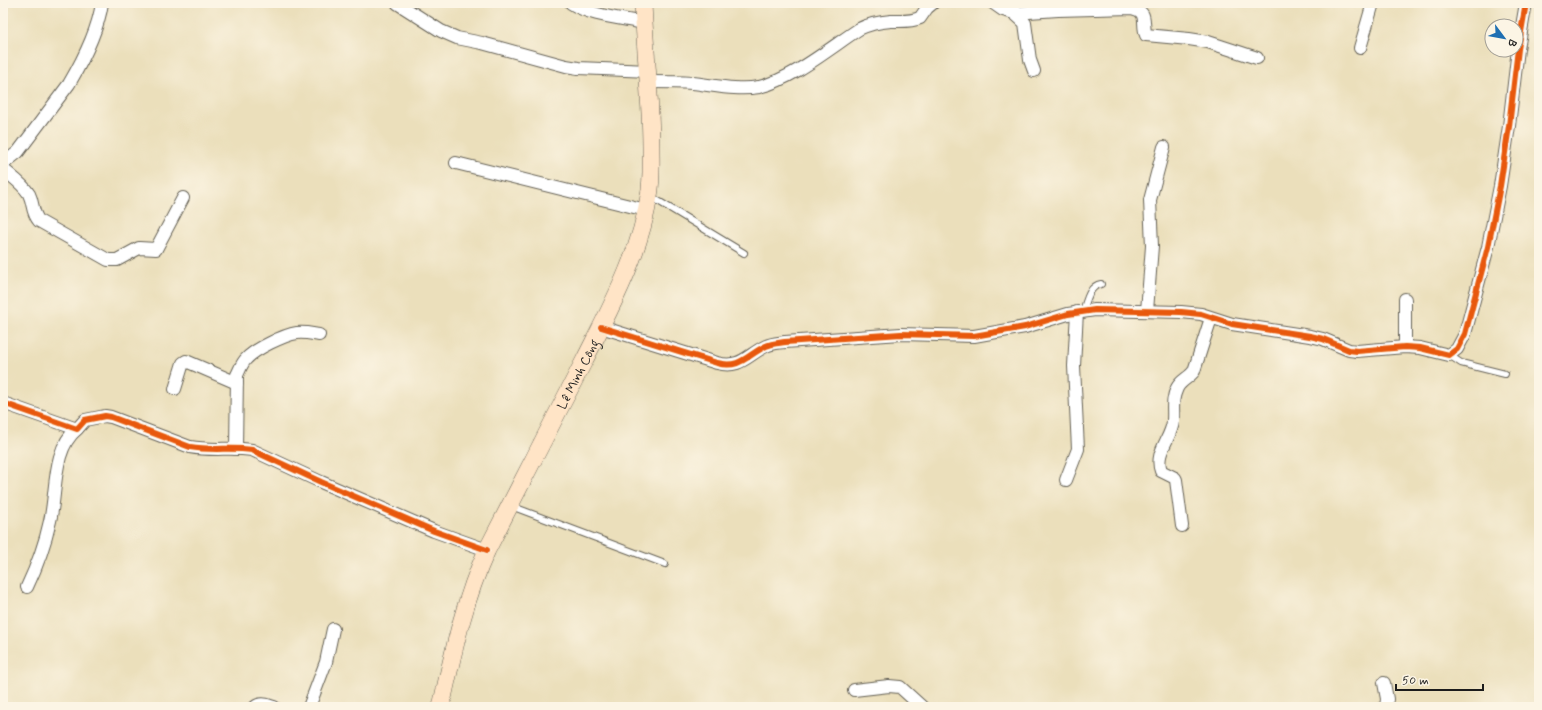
<svg xmlns="http://www.w3.org/2000/svg" width="1542" height="710" font-family="Mynerve,sans-serif">
<style>
.lines{fill:none;stroke-linecap:round;stroke-linejoin:round}
.lane-casing{stroke:#646054;stroke-width:8}
.street-casing{stroke:#646054;stroke-width:14}
.secondary-casing{stroke:#646054;stroke-width:18}
.lane{stroke:#fff;stroke-width:6}
.street{stroke:#fff;stroke-width:12}
.secondary{stroke:#ffe4c6;stroke-width:17}
.cycleway-casing{stroke:#fcf5e5;stroke-width:8}
.cycleway{stroke:#e8590c;stroke-width:6}
.labels{text-anchor:middle;stroke-width:3.5;stroke-linejoin:round;paint-order:stroke}
.street-label{font-size:13px;fill:#1c1c1c;stroke:#fcf5e5}
</style>
<rect width="100%" height="100%" fill="#fcf5e5"/>
<filter id="ink" filterUnits="userSpaceOnUse"><feTurbulence type="fractalNoise" baseFrequency=".025" numOctaves="2"/><feDisplacementMap in="SourceGraphic" scale="8" xChannelSelector="R" yChannelSelector="G"/><feConvolveMatrix kernelMatrix="1 2 1 2 8 2 1 2 1" color-interpolation-filters="sRGB"/></filter>
<filter id="wash" filterUnits="userSpaceOnUse"><feTurbulence type="fractalNoise" baseFrequency=".012" numOctaves="4" result="noise"/><feDisplacementMap in="SourceGraphic" scale="16" xChannelSelector="R" yChannelSelector="G"/><feGaussianBlur stdDeviation="0.9" result="paint"/><feColorMatrix in="noise" values="0 0 0 0 0 0 0 0 0 0 0 0 0 0 0 0 0 1.4 0 .05"/><feComposite in="paint" operator="in"/></filter>
<g filter="url(#wash)">
<rect width="100%" height="100%" fill="#ebdfbb"/>
</g>
<g filter="url(#ink)">
<g class="lines">
<defs>
<g id="lane">
<path d="M 650,196 L 744,253"/>
<path d="M 1083,311 C 1087,300 1089,286 1101,284"/>
<path d="M 1449,355 L 1461,363 L 1505,374"/>
<path d="M 511,506 L 665,564"/>
</g>
<g id="street">
<path d="M 397,3 L 441,31 L 457,38 L 482,43 L 566,66 L 578,68 L 649,71"/>
<path d="M 571,3 C 590,16 621,18 644,23"/>
<path d="M 993,3 L 1003,10 L 1014,13 L 1058,10 L 1131,8 C 1150,12 1141,22 1146,35 L 1189,39 L 1208,42 L 1257,58"/>
<path d="M 1014,13 L 1025,23 L 1030,60 L 1034,71"/>
<path d="M 1360,48 L 1373,3"/>
<path d="M 649,82 C 663,82 678,82 692,83 C 713,85 737,91 759,87 C 793,79 830,48 859,29 C 869,24 879,22 891,21 C 901,21 911,22 920,18 L 927,8 L 933,3"/>
<path d="M 456,163 L 646,210"/>
<path d="M 3,164 L 18,152 L 69,84 C 83,60 98,31 102,3"/>
<path d="M 3,169 C 11,176 23,184 29,194 C 34,204 31,211 39,221 L 108,260 L 117,260 L 139,248 L 156,249 L 183,198"/>
<path d="M 1147,311 L 1152,246 L 1150,200 L 1164,147"/>
<path d="M 601,327 L 717,363 C 741,369 747,355 766,346 C 772,343 779,343 785,342 L 901,334 L 974,336 L 1025,327 L 1068,314 L 1095,310 L 1181,312 L 1201,314 L 1232,324 L 1310,336 L 1323,339 L 1349,350 L 1357,351 L 1405,347 L 1420,348 L 1449,355 L 1457,349 L 1465,334 L 1488,247 L 1500,186 L 1509,126 L 1518,49 L 1526,3"/>
<path d="M 1405,347 L 1405,299"/>
<path d="M 175,389 L 183,363 L 186,361 L 237,383"/>
<path d="M 3,403 L 77,429 L 85,420 L 105,416 L 111,417 L 190,447 C 211,451 231,447 252,450 L 321,482 L 434,531 L 487,550"/>
<path d="M 236,449 L 237,375 C 240,369 242,363 246,359 C 255,349 284,335 297,333 C 305,332 312,334 319,335"/>
<path d="M 1066,480 L 1078,449 L 1074,366 L 1077,312"/>
<path d="M 1182,526 L 1176,480 L 1175,478 L 1161,471 C 1154,452 1172,438 1173,421 C 1174,408 1171,401 1177,388 C 1181,380 1189,378 1194,371 L 1211,318"/>
<path d="M 27,587 C 37,566 45,544 50,521 C 57,492 52,449 77,429"/>
<path d="M 1384,683 L 1387,699 L 1386,707"/>
<path d="M 854,690 L 889,686 L 900,687 L 922,707"/>
<path d="M 255,707 C 261,702 267,705 274,707"/>
<path d="M 309,707 L 326,662 L 333,629"/>
</g>
<g id="secondary">
<path id="s1" d="M 441,707 C 453,653 464,600 487,550 C 519,487 552,424 584,361 C 610,309 640,255 649,196 C 652,180 651,164 651,148 C 651,99 645,51 643,3"/>
</g>
</defs>
<!-- lane casing -->
<use href="#lane" class="lane-casing"/>
<!-- street casing -->
<use href="#street" class="street-casing"/>
<!-- secondary casing -->
<use href="#secondary" class="secondary-casing"/>
<!-- lane -->
<use href="#lane" class="lane"/>
<!-- street -->
<use href="#street" class="street"/>
<!-- secondary -->
<use href="#secondary" class="secondary"/>
<defs>
<g id="cycleway">
<path d="M 601,327 L 717,363 C 741,369 747,355 766,346 C 772,343 779,343 785,342 L 901,334 L 974,336 L 1025,327 L 1068,314 L 1095,310 L 1181,312 L 1201,314 L 1232,324 L 1310,336 L 1323,339 L 1349,350 L 1357,351 L 1405,347 L 1420,348 L 1449,355 L 1457,349 L 1465,334 L 1488,247 L 1500,186 L 1509,126 L 1518,49 L 1526,3"/>
<path d="M 3,403 L 77,429 L 85,420 L 105,416 L 111,417 L 190,447 C 211,451 231,447 252,450 L 321,482 L 434,531 L 487,550"/>
</g>
</defs>
<!-- cycleway casing -->
<use href="#cycleway" class="cycleway-casing"/>
<!-- cycleway -->
<use href="#cycleway" class="cycleway"/>
</g>
</g>
<g class="labels">
<!-- street labels -->
<g class="street-label">
<text dy="5" stroke="none"><textPath href="#s1" startOffset="362">Lê Minh Công</textPath></text>
</g>
</g>
<!-- margin -->
<rect width="1542" height="710" fill="none" stroke="#fcf5e5" stroke-width="16"/>
<!-- north arrow -->
<g transform="translate(1504 38) rotate(122)"><circle r="19" fill="#fcf5e5" stroke="#a29e95"/>
<path d="M0-3L7 15L0 10L-7 15Z" fill="#1f6fb2"/>
<text y="-6" font-size="11" font-weight="bold" text-anchor="middle" fill="#1c1c1c">B</text>
</g>
<!-- scale -->
<path d="M1396 684v6h87v-6" fill="none" stroke="#1c1c1c" stroke-width="2"/>
<text x="1402" y="684" font-size="12" fill="#1c1c1c" stroke="#fcf5e5" stroke-width="3" paint-order="stroke">50 m</text>
</svg>
